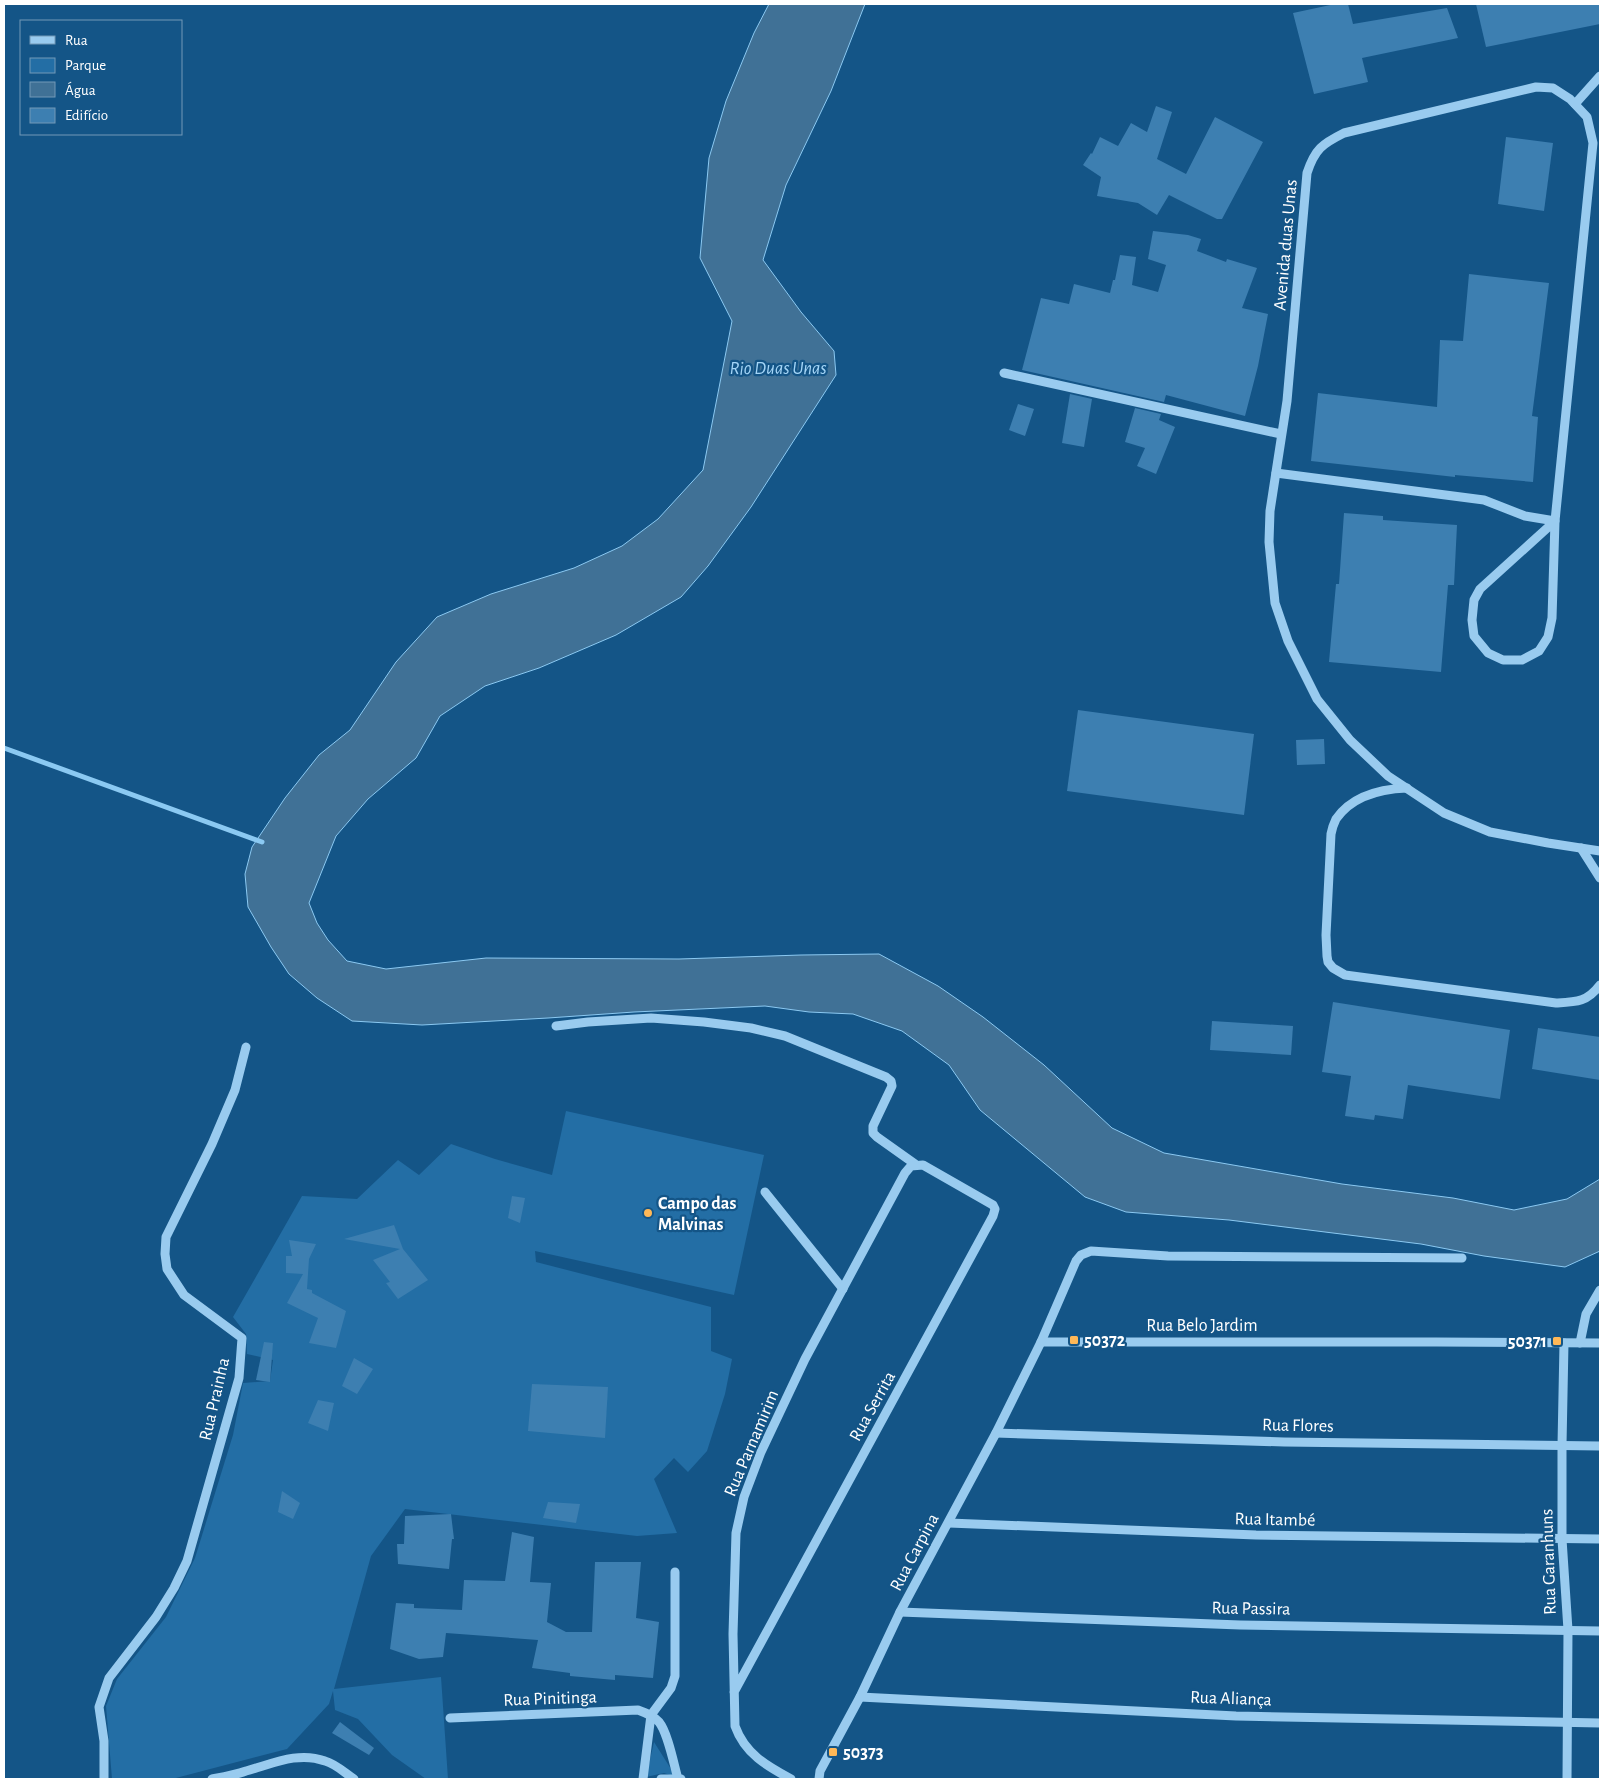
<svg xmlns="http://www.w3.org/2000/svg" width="1604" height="1783" font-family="'Alegreya Sans',sans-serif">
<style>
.green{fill:#236ea5}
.water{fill:#407196;stroke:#8bc9f2}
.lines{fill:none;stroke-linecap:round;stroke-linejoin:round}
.stream{stroke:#8bc9f2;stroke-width:5}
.building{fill:#3d7fb1}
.minor{stroke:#99cbef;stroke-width:9}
.poi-dot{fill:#ffb857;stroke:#145587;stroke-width:2}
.labels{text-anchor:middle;stroke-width:4.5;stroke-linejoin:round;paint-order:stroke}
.street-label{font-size:18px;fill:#fff;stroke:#145587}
.poi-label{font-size:18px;font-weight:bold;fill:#fff;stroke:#145587;text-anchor:start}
.water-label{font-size:19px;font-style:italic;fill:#a4d5f7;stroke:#145587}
</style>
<rect width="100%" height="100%" fill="#145587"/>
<!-- green -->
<g class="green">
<path d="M 566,1111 L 764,1155 L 734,1295 L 535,1251 L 536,1262 L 711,1307 L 711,1351 L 732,1359 L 725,1394 L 707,1451 L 688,1472 L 674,1458 L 654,1479 L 677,1533 L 637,1536 L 405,1509 L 371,1556 L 334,1689 L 441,1677 L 448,1779 L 426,1779 L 392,1755 L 358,1719 L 335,1710 L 333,1691 L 329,1704 L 287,1749 L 172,1779 L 112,1779 L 106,1706 L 117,1679 L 166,1617 L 195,1558 L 233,1435 L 243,1383 L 270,1381 L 273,1360 L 247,1354 L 246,1334 L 233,1317 L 302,1196 L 357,1199 L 398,1160 L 419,1175 L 451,1144 L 495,1159 L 552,1175 Z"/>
<path d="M 654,1742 L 676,1777 L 664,1773 L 646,1777 Z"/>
</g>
<!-- water -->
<path class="water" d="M 769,4 L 865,4 L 831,91 L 786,185 L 763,260 L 801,312 L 834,351 L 836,375 L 751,507 L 708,566 L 681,597 L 616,635 L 539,668 L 485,686 L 440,716 L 416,758 L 368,799 L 336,836 L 309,903 L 317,923 L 328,940 L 347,961 L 386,969 L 486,958 L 679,959 L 801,955 L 879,954 L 938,986 L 983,1017 L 1044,1065 L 1112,1128 L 1164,1153 L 1342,1184 L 1453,1198 L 1514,1210 L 1567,1199 L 1600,1179 L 1600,1251 L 1565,1267 L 1484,1256 L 1421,1244 L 1229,1220 L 1126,1212 L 1085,1197 L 980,1110 L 949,1065 L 902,1031 L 853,1014 L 809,1012 L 765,1006 L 634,1012 L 548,1018 L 422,1025 L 352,1021 L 317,998 L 289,974 L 271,947 L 248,907 L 245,874 L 252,847 L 285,798 L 319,755 L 350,730 L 396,662 L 437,617 L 491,594 L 574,568 L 622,546 L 658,519 L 703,470 L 732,321 L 700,258 L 709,158 L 726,101 L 754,33 Z"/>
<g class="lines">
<!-- stream -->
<path class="stream" d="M 4,748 L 262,842"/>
</g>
<!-- building -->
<g class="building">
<path d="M 1335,4 L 1348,4 L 1353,24 L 1447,8 L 1458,38 L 1362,58 L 1368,82 L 1314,94 L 1293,13 Z"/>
<path d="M 1476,4 L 1600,4 L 1600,24 L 1486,47 Z"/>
<path d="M 1156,106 L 1172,112 L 1157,159 L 1186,174 L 1215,117 L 1263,142 L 1222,219 L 1217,219 L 1169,195 L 1157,215 L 1138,203 L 1097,196 L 1101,177 L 1083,165 L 1091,153 L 1092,154 L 1100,137 L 1118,146 L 1131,123 L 1147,132 Z"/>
<path d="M 1506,137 L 1553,143 L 1544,211 L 1498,204 Z"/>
<path d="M 1153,231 L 1188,235 L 1201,239 L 1197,251 L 1226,262 L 1227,259 L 1257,268 L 1242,308 L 1268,314 L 1258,366 L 1245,416 L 1166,395 L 1164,402 L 1022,370 L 1041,298 L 1069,304 L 1074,284 L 1110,293 L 1113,280 L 1115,280 L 1120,255 L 1136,257 L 1132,285 L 1158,292 L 1166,265 L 1148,259 Z"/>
<path d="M 1469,274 L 1549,283 L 1532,416 L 1538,417 L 1533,482 L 1455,475 L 1455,477 L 1311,461 L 1318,393 L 1437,407 L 1440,340 L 1463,341 Z"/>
<path d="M 1070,394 L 1092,399 L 1084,447 L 1062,443 Z"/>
<path d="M 1018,404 L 1034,409 L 1025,436 L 1009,430 Z"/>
<path d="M 1135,408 L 1161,414 L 1159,420 L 1175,427 L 1156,474 L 1137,466 L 1145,448 L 1125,442 Z"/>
<path d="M 1344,513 L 1383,516 L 1383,520 L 1457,525 L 1454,585 L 1448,585 L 1441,672 L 1329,662 L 1336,584 L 1339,584 Z"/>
<path d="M 1078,710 L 1254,734 L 1244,815 L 1067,791 Z"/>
<path d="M 1324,739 L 1325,764 L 1297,765 L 1296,740 Z"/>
<path d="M 1333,1002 L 1510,1030 L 1500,1099 L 1408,1085 L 1403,1119 L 1375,1115 L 1374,1120 L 1345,1116 L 1351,1076 L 1322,1072 Z"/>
<path d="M 1212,1021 L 1293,1026 L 1291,1055 L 1210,1050 Z"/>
<path d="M 1538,1028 L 1600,1037 L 1600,1080 L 1532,1069 Z"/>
<path d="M 512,1196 L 525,1198 L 520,1223 L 508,1218 Z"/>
<path d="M 394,1225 L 403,1249 L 428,1280 L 398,1299 L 386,1283 L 390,1282 L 373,1260 L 400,1249 L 344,1239 Z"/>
<path d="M 289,1240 L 316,1244 L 309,1259 L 307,1289 L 312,1290 L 312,1293 L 346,1311 L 336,1348 L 309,1343 L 318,1318 L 287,1303 L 303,1274 L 286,1273 L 286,1256 L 292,1256 Z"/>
<path d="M 264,1342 L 273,1343 L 270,1382 L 256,1380 Z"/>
<path d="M 354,1358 L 373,1369 L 357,1394 L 342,1386 Z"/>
<path d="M 532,1384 L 608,1387 L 605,1438 L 528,1431 Z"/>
<path d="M 318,1400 L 334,1403 L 328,1431 L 308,1423 Z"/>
<path d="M 282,1491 L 300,1503 L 293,1519 L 278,1512 Z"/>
<path d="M 548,1502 L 580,1504 L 576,1523 L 543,1518 Z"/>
<path d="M 451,1514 L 454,1539 L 452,1539 L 449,1569 L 398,1564 L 397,1544 L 404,1544 L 405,1516 Z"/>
<path d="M 512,1532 L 534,1537 L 530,1582 L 551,1583 L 547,1622 L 566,1632 L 592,1632 L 595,1562 L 641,1562 L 636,1618 L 659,1622 L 653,1678 L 615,1675 L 615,1680 L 570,1676 L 570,1673 L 532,1668 L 538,1640 L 446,1633 L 443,1657 L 419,1659 L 390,1649 L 396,1603 L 414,1604 L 414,1608 L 462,1610 L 464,1580 L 505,1581 Z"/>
<path d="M 340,1722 L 374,1748 L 369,1755 L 332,1733 Z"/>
</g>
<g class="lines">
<!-- minor -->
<g class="minor">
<path d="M 1575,104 L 1600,76"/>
<path d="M 1004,373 L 1281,434"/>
<path d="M 1276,473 L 1484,500 L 1525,516 L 1555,521"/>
<path d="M 1555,521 L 1480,589 L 1474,600 L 1472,620 L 1474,636 L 1488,653 L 1503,660 L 1522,660 L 1539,651 L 1548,637 L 1552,618 L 1555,521 L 1593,143 L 1587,117 L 1570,99 L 1553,88 L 1536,87 L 1344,133 C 1322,144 1315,149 1307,173 L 1287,401 L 1270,511 L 1269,542 L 1275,603 L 1288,641 L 1317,699 L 1350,740 L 1388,776 L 1444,813 L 1490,832 L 1548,843 L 1600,851"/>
<path d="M 1407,788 C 1381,789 1352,796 1336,819 C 1334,823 1332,829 1331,834 L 1326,935 L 1327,956 L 1328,962 L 1333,968 L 1345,975 L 1556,1003 C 1577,1002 1587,1002 1600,985"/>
<path d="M 1581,848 L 1600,878"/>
<path d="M 556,1026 L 588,1022 L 651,1018 L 704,1022 L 751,1028 L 785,1036 L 886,1077 L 891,1081 L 892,1086 L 873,1126 L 873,1133 L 877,1137 L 915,1164"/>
<path d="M 765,1192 L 843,1289"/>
<path d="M 1041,1342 L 1436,1342 L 1600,1343"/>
<path d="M 1564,1343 L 1562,1445 L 1562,1539 L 1568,1630 L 1567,1779"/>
<path d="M 1580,1343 L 1586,1314 L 1600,1290"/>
<path d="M 996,1433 L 1284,1442 L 1600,1446"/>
<path d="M 949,1523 L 1256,1535 L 1600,1539"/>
<path d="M 900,1612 L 1240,1625 L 1600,1631"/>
<path d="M 734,1692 L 993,1216 L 995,1209 L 993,1205 L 923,1165 L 911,1166 L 905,1173 L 805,1359 L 761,1452 L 744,1497 L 736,1533 L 733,1634 L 735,1726 C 745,1754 767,1766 791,1779"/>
<path d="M 860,1697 L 1236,1716 L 1600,1723"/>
<path d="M 450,1718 L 638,1710 C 646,1713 654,1716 659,1722 C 668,1733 674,1765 678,1779"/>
<path d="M 104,1779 L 104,1741 L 99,1707 L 109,1678 L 156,1617 L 174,1588 L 187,1561 L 239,1378 L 242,1338 L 184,1295 L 167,1269 L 165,1254 L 166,1237 L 212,1144 L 235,1090 L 246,1047"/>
<path d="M 212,1779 C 223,1777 235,1775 246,1771 C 272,1764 298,1751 325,1761 C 336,1764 345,1773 354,1779"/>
<path d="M 643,1779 L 651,1715 L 671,1688 L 675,1676 L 675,1572"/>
<path d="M 661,1779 L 681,1779"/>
<path d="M 819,1779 L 820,1771 L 860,1697 L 900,1612 L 996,1433 L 1041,1342 L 1076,1261 L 1081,1255 L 1091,1251 L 1168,1256 L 1462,1258"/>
</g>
</g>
<!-- markers -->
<g class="poi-dot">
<circle cx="648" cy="1213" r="5"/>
<rect x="1069" y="1335" width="10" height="10" rx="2.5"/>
<rect x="1552" y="1336" width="10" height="10" rx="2.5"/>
<rect x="828" y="1747" width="10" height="10" rx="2.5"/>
</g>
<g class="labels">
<!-- street labels -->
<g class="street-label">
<text transform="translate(1285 245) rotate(-85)" y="6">Avenida duas Unas</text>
<text x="1202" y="1331">Rua Belo Jardim</text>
<text transform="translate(214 1399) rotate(-77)" y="6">Rua Prainha</text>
<text transform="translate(872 1406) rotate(-61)" y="6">Rua Serrita</text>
<text transform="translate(1298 1425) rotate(1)" y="6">Rua Flores</text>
<text transform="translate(751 1443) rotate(-67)" y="6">Rua Parnamirim</text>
<text transform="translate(1275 1519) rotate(1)" y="6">Rua Itambé</text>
<text transform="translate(914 1552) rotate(-62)" y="6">Rua Carpina</text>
<text transform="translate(1548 1562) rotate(-92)" y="6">Rua Garanhuns</text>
<text transform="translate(1251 1608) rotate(1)" y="6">Rua Passira</text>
<text transform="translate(550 1698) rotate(-2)" y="6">Rua Pinitinga</text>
<text transform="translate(1231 1698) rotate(2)" y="6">Rua Aliança</text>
</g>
<!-- poi labels -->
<g class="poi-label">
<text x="658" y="1209">Campo das<tspan x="658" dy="21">Malvinas</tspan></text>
<text x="1084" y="1346">50372</text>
<text x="1547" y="1347" text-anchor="end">50371</text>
<text x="843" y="1758">50373</text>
</g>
<!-- water labels -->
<g class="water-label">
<text x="778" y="374">Rio Duas Unas</text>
</g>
</g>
<!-- border -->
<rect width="1604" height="1783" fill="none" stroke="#ffffff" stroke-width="10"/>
<!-- legend -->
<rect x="20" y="20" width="162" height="115" fill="#145587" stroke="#7299b7"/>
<rect x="30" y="36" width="25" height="8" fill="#99cbef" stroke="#7299b7"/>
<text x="65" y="45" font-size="15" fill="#ffffff">Rua</text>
<rect x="30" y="58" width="25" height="15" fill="#236ea5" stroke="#7299b7"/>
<text x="65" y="70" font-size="15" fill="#ffffff">Parque</text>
<rect x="30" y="82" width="25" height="15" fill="#407196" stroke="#7299b7"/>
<text x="65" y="95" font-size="15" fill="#ffffff">Água</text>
<rect x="30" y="108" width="25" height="15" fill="#3d7fb1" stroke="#7299b7"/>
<text x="65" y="120" font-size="15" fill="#ffffff">Edifício</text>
</svg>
